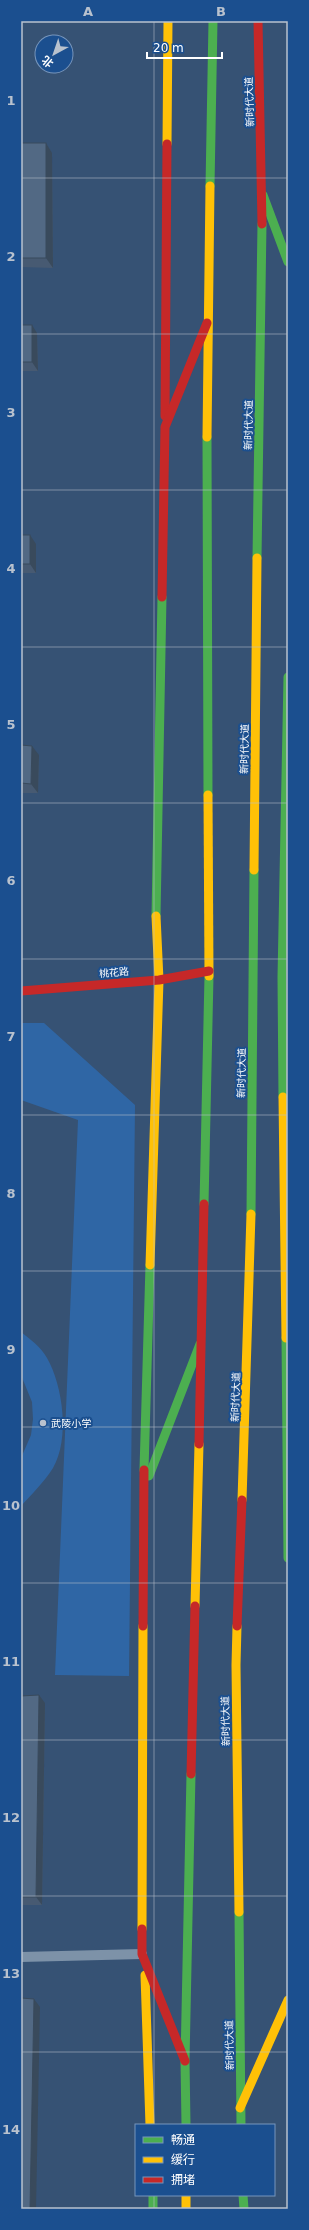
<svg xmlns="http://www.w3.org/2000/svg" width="309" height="2230" font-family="'DejaVu Sans','Noto Sans SC',sans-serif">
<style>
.green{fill:#2f66a5}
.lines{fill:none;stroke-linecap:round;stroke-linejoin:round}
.lane{stroke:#7d92a8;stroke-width:10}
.fast{stroke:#4caf50;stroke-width:9}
.slow{stroke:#ffc107;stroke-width:9}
.jam{stroke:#c62828;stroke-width:9}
.wall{fill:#475a72}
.shaded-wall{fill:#394a5c}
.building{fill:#526984;stroke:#394a5c}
.grid{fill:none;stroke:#b9c2ce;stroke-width:1;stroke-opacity:0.55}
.poi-dot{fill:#b9c2ce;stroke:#1b4f8f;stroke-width:1.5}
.labels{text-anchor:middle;stroke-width:4;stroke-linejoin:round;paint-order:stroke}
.street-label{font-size:10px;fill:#fff;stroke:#1b4f8f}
.poi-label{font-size:10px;fill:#fff;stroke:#1b4f8f;text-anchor:start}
.neatline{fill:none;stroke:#b9c2ce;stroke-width:1.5}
.grid-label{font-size:13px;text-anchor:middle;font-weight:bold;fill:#b9c2ce}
</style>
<rect width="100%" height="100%" fill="#365274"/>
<!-- green -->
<g class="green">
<path d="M 21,1023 L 44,1023 L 135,1105 L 129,1676 L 55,1675 L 78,1120 L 21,1100 Z"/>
<path d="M 21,1332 C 30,1339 41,1347 47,1358 C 63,1386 70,1439 53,1468 C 44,1482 32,1494 21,1506 L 21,1458 L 31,1435 L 33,1419 L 32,1402 L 21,1375 Z"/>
</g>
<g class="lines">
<!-- lane -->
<path class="lane" d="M 21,1957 L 142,1954"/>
<!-- fast -->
<g class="fast">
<path d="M 210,186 L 213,21"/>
<path d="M 263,195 L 288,262"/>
<path d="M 207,437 L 208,795"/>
<path d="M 257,558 L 262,224"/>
<path d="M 156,916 L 162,597"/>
<path d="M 283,1097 L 282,977 L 288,677"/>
<path d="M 204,1204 L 209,976"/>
<path d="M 251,1214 L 254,870"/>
<path d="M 286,1338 L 288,1558"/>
<path d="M 144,1470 L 150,1265"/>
<path d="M 149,1476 L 200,1344"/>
<path d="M 239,1912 L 241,2125"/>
<path d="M 186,2125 L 185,2061 L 191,1774"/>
<path d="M 153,2195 L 153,2209"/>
<path d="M 243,2195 L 244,2209"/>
</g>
<!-- slow -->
<g class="slow">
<path d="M 167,144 L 168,21"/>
<path d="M 207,437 L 210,186"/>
<path d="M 208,795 L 209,976"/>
<path d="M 254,870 L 257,558"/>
<path d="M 283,1097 L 286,1338"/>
<path d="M 150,1265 L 159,980 L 156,916"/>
<path d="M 242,1500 L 251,1214"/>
<path d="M 195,1606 L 199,1444"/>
<path d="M 237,1626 L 236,1665 L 239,1912"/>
<path d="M 142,1929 L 143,1626"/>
<path d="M 145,1975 L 150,2125"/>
<path d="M 240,2108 L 288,2000"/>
<path d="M 186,2195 L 186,2209"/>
</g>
<!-- jam -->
<g class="jam">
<path d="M 258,21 L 262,224"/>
<path d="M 165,416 L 167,144"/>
<path d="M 162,597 L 165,427 L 207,323"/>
<path d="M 21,991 L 159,980 L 209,971"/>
<path d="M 199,1444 L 204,1204"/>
<path d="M 143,1626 L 144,1470"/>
<path d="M 237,1626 L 242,1500"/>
<path d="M 191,1774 L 195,1606"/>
<path d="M 142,1929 L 142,1954 L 185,2061"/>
</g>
</g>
<!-- wall -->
<g class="wall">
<path d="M 21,143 L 52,153 L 53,268 L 21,267 Z"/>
<path d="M 21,325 L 37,333 L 38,371 L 21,371 Z"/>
<path d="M 21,535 L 36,544 L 36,573 L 21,573 Z"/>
<path d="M 21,745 L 39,755 L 38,793 L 21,793 Z"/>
<path d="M 21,1696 L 45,1703 L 42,1905 L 21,1905 Z"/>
</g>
<!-- shaded-wall -->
<g class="shaded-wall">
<path d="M 46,143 L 52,153 L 53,268 L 46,258 Z"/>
<path d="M 32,325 L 37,333 L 38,371 L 32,362 Z"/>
<path d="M 30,535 L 36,544 L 36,573 L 30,564 Z"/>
<path d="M 32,746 L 39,755 L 38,793 L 31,784 Z"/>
<path d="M 39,1695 L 45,1703 L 42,1905 L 36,1897 Z"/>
<path d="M 34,1999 L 40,2007 L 36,2209 L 30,2209 Z"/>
</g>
<!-- building -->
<g class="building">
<rect x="21" y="143" width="25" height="115"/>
<rect x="21" y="325" width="11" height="37"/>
<rect x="21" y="535" width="9" height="29"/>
<path d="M 21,745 L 32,746 L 31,784 L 21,783 Z"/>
<path d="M 39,1695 L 36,1897 L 21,1897 L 21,1696 Z"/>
<path d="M 21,1998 L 34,1999 L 30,2209 L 21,2209 Z"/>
</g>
<!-- grid -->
<path class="grid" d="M 154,21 L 154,2125M 21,178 L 288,178M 21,334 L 288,334M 21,490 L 288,490M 21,647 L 288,647M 21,803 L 288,803M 21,959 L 288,959M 21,1115 L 288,1115M 21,1271 L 288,1271M 21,1427 L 288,1427M 21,1583 L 288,1583M 21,1740 L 288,1740M 21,1896 L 288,1896M 21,2052 L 288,2052M 154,2195 L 154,2209"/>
<!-- markers -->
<circle class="poi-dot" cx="43" cy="1423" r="4"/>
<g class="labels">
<!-- street labels -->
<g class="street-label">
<text transform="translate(249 102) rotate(-92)" y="4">新时代大道</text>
<text transform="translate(248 425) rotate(-89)" y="4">新时代大道</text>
<text transform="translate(244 749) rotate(-89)" y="4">新时代大道</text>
<text transform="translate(114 972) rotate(-5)" y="4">桃花路</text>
<text transform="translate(241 1073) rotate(-89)" y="4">新时代大道</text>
<text transform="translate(235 1397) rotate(-88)" y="4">新时代大道</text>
<text transform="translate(225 1721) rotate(-91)" y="4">新时代大道</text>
<text transform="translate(229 2045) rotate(-91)" y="4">新时代大道</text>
</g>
<!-- poi labels -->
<g class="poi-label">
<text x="51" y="1427">武陵小学</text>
</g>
</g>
<!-- border -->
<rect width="309" height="2230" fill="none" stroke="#1b4f8f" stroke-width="44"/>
<!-- legend -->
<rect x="135" y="2124" width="140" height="72" fill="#1b4f8f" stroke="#7695bc"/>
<rect x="143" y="2137" width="20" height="6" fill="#4caf50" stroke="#7695bc"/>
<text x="171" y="2144" font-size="12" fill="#ffffff">畅通</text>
<rect x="143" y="2157" width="20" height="6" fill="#ffc107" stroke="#7695bc"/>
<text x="171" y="2164" font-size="12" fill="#ffffff">缓行</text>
<rect x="143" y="2177" width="20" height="6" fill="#c62828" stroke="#7695bc"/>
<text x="171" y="2184" font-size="12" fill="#ffffff">拥堵</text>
<!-- north arrow -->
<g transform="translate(54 54) rotate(220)"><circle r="19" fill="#1b4f8f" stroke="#7695bc"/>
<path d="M0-3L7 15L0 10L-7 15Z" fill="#b9c2ce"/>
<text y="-6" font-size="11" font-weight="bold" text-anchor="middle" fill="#ffffff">北</text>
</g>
<!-- scale -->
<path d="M147 52v6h75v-6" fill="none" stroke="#ffffff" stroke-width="2"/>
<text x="153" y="52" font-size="12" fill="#ffffff" stroke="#1b4f8f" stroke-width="3" paint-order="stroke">20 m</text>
<rect x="22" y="22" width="265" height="2186" class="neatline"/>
<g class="grid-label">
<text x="88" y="16">A</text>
<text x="221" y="16">B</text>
<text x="11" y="105">1</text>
<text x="11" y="261">2</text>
<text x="11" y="417">3</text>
<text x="11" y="573">4</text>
<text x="11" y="729">5</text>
<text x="11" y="885">6</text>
<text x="11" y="1041">7</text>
<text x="11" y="1198">8</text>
<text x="11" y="1354">9</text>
<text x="11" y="1510">10</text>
<text x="11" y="1666">11</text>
<text x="11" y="1822">12</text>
<text x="11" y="1978">13</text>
<text x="11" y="2134">14</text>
</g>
</svg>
